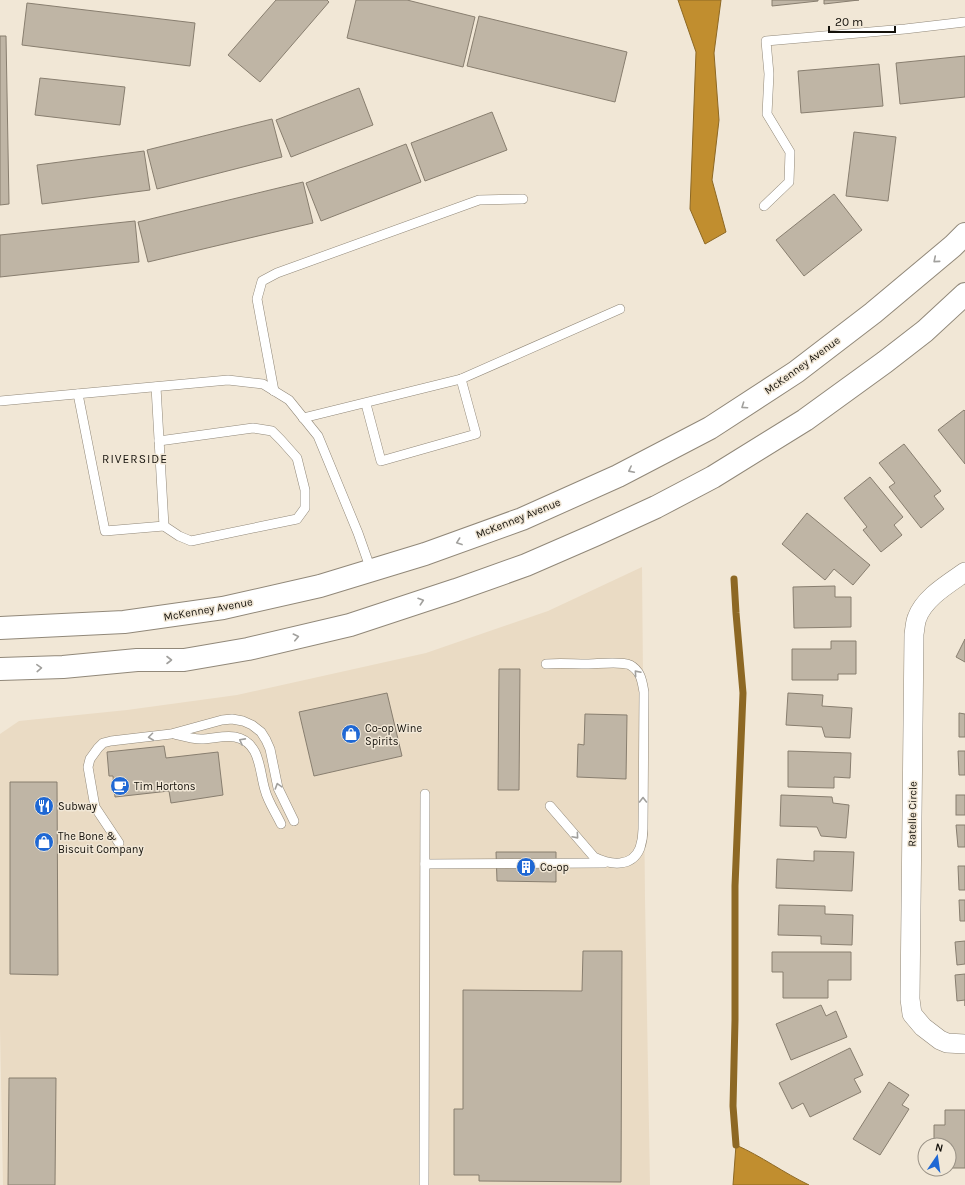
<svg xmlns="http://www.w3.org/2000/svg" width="965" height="1185" font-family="Karla,sans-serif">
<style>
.built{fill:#eadbc4}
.water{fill:#c18e2f;stroke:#8d6824}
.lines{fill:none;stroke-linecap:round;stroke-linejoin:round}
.stream{stroke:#8d6824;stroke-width:7}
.building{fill:#bfb5a5;stroke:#887e6f}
.service-casing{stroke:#918879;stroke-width:10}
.minor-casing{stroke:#918879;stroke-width:20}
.secondary-casing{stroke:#918879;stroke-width:24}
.service{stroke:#fff;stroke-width:9}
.minor{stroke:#fff;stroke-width:19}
.secondary{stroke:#fff;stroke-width:22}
.oneway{stroke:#a1a09d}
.labels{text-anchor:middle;stroke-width:3;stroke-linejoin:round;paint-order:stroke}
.street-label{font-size:11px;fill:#14110b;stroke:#f1e7d6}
.poi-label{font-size:11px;fill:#14110b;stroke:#f1e7d6;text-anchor:start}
.neighbourhood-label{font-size:12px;letter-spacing:1px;fill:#14110b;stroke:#f1e7d6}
</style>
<rect width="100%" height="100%" fill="#f1e7d6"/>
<!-- built -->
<path class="built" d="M 642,567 L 645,899 L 650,1185 L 3,1185 L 0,1028 L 0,734 L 19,721 L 127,710 L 237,695 L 426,653 L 548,611 Z"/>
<!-- water -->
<g class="water">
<path d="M 678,0 L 721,0 L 714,53 L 719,120 L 712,180 L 726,232 L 705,244 L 690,209 L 696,52 Z"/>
<path d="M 736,1145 C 761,1156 784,1173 809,1185 L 733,1185 Z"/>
</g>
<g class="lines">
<!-- stream -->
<path class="stream" d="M 734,579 L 736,613 L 743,693 L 735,886 L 735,1020 L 733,1106 L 736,1145"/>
</g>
<!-- building -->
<g class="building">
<path d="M 276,0 L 327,0 L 329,2 L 260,82 L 228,55 Z"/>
<path d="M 356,0 L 407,0 L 475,17 L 463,67 L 347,38 Z"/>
<path d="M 772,0 L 818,0 L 818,1 L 772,6 Z"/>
<path d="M 824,0 L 859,0 L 824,4 Z"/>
<path d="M 27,3 L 195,23 L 190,66 L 22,45 Z"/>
<path d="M 479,16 L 627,52 L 615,102 L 467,66 Z"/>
<path d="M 0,36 L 6,36 L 9,204 L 0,205 Z"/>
<path d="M 965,56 L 965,97 L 900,104 L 896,63 Z"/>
<path d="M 879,64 L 883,106 L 801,113 L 798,71 Z"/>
<path d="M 40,78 L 125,87 L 120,125 L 35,115 Z"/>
<path d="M 359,88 L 373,125 L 291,157 L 276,120 Z"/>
<path d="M 492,112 L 507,150 L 425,181 L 411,143 Z"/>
<path d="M 272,119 L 282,157 L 157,189 L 147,150 Z"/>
<path d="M 854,132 L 896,137 L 888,201 L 846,196 Z"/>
<path d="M 406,144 L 421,182 L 321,221 L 306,183 Z"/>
<path d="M 144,151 L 150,190 L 42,204 L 37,165 Z"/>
<path d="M 303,182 L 313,223 L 148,262 L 138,222 Z"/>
<path d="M 834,194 L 862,230 L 804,276 L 776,240 Z"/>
<path d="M 135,221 L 139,262 L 0,277 L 0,235 Z"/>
<path d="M 964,410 L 965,411 L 965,464 L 938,430 Z"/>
<path d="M 904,444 L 941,491 L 934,496 L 944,509 L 921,528 L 889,487 L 895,483 L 879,463 Z"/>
<path d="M 870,477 L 903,517 L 894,525 L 902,535 L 881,552 L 863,530 L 867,527 L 844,498 Z"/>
<path d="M 807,513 L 870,565 L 853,585 L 834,569 L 825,580 L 782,544 Z"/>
<path d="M 835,586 L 835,597 L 851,597 L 851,627 L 794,628 L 793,587 Z"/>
<path d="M 965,639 L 965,662 L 956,657 Z"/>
<path d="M 831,641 L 856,641 L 856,674 L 838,674 L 838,680 L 792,680 L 792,649 L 831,649 Z"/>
<path d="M 499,669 L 520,669 L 519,790 L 498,790 Z"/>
<path d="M 387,693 L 402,756 L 314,776 L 299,712 Z"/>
<path d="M 788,693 L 823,695 L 822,706 L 852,708 L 850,738 L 825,737 L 822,727 L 786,725 Z"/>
<path d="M 959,713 L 965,714 L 965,737 L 959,737 Z"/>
<path d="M 585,714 L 627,715 L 626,779 L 577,777 L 578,744 L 584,745 Z"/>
<path d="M 164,746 L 166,758 L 218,752 L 223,795 L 171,803 L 169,791 L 115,797 L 113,776 L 109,776 L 107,752 Z"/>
<path d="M 788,751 L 851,753 L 850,778 L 834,777 L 834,788 L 788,787 Z"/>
<path d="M 958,751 L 965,751 L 965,775 L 959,775 Z"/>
<path d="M 10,782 L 57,782 L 58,975 L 10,974 Z"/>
<path d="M 781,795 L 832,797 L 833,803 L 849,805 L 846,838 L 821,836 L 817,827 L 780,826 Z"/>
<rect x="956" y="795" width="9" height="20"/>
<path d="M 956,825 L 965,825 L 965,847 L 958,847 Z"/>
<path d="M 814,851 L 854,852 L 852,891 L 776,888 L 777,859 L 814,861 Z"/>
<path d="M 496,852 L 556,852 L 556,882 L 497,881 Z"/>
<path d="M 958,866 L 965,866 L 965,890 L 959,890 Z"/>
<path d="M 959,900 L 965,900 L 965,921 L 960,921 Z"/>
<path d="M 779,905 L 825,906 L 825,914 L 853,915 L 852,945 L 821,944 L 821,936 L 778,935 Z"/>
<path d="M 965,941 L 965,964 L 957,965 L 955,942 Z"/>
<path d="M 583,951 L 622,951 L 621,1182 L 479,1181 L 479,1175 L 454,1175 L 454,1109 L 463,1109 L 463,990 L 582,991 Z"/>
<path d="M 772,952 L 851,952 L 851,980 L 828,980 L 828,998 L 783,998 L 783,972 L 772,972 Z"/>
<path d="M 965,974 L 965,1006 L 965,1000 L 957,1001 L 955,975 Z"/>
<path d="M 821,1005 L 826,1016 L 836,1011 L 847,1037 L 791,1060 L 776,1024 Z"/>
<path d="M 850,1048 L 863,1075 L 854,1079 L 861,1092 L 810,1117 L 803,1103 L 792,1109 L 779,1083 Z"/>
<path d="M 9,1078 L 56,1078 L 55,1185 L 8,1185 Z"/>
<path d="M 889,1082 L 909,1095 L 902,1105 L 909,1109 L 880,1155 L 853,1139 Z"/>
<path d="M 945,1110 L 965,1110 L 965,1168 L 949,1168 L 949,1145 L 934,1145 L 934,1125 L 945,1125 Z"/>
</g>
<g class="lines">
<defs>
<g id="service">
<path d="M 764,206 L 789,182 L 790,152 L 767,114 L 769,74 L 766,41 L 905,29 L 965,22"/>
<path d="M 274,391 L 257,299 L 262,281 L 277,273 L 479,200 L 523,199"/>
<path d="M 78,394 L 105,531 L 164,526 L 156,387"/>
<path d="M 0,401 L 228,380 L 263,384 L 289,400 L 318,436 L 358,533 L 371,570"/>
<path d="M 366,404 L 381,461 L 476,434 L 461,379"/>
<path d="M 303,418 L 461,379 L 620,309"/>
<path d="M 159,441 L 253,428 L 272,431 L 281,440 L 297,458 L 305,490 L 305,508 L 297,519 L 191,541 L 179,536 L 164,526"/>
<path d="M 546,664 C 560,663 573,664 587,664 C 597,664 621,661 630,665 C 641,671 642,681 644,692 L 643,829 C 643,835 642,842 640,848 C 632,868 610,865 594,857 L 550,806"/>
<path d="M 174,734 C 182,736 192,739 201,739 C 212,739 224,735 235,737 C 261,742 259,771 265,790 C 268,802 276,813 281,824"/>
<path d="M 119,843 L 95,807 L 88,767 L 90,759 L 98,748 L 103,743 L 111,741 L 171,734 L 222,720 L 232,719 L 243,721 L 252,725 L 261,732 L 266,740 L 270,749 L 278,788 L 294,821"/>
<path d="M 425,864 L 604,863"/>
<path d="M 424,1185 L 425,794"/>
</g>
<path id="minor" d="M 965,572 C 948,584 924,598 917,618 C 915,623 915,629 914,634 L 910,999 L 912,1014 L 923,1027 L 940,1040 L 947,1043 L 965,1044"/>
<g id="secondary">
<path d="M 0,628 L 124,622 L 223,608 L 320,586 L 425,554 L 522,519 L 618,476 L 710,428 L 796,372 L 873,313 L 953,246 L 965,234"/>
<path d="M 0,669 L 63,667 L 137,660 L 184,660 L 248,649 L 350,625 L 456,590 L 526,565 L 595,535 L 656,507 L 713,477 L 805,420 L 885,362 L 925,331 L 965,294"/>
</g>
</defs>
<!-- service casing -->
<use href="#service" class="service-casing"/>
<!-- minor casing -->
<use href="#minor" class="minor-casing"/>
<!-- secondary casing -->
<use href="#secondary" class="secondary-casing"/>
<!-- service -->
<use href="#service" class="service"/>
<!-- minor -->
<use href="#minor" class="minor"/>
<!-- secondary -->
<use href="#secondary" class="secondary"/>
</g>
<!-- one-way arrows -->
<defs><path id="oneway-chevron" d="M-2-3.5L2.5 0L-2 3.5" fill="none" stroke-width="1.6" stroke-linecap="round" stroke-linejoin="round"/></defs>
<g class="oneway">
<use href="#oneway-chevron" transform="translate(936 260) rotate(140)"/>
<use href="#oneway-chevron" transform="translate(744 406) rotate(146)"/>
<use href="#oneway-chevron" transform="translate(631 470) rotate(153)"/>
<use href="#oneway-chevron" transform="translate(459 542) rotate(160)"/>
<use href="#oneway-chevron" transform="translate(421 601) rotate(-18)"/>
<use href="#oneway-chevron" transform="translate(296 637) rotate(-13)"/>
<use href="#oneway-chevron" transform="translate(169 660)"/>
<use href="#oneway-chevron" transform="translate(39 668) rotate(-3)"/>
<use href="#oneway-chevron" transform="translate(637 673) rotate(-131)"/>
<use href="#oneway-chevron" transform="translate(151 737) rotate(173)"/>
<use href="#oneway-chevron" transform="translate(242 741) rotate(-152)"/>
<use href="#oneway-chevron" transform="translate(278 786) rotate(-107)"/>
<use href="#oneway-chevron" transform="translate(643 800) rotate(-90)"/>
<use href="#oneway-chevron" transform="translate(576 836) rotate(49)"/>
</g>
<!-- icons -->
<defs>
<symbol id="shop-disc" viewBox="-11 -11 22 22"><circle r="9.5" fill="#1f68d4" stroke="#f1e7d6"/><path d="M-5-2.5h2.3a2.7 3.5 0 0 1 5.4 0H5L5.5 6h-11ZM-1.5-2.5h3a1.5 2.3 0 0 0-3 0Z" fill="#fff"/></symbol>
<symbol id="cafe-disc" viewBox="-11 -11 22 22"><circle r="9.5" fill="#1f68d4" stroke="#f1e7d6"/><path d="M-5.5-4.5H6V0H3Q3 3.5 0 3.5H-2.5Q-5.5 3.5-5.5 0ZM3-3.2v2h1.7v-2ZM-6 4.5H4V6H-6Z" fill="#fff"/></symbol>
<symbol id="restaurant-disc" viewBox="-11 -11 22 22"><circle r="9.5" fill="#1f68d4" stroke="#f1e7d6"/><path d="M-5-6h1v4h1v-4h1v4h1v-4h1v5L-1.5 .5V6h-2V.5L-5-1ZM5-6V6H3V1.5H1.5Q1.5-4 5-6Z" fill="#fff"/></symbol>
<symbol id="building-disc" viewBox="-11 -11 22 22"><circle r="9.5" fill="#1f68d4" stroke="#f1e7d6"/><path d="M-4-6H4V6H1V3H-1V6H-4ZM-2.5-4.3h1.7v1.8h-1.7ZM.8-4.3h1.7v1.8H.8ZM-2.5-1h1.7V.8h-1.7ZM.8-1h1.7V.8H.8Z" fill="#fff"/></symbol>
</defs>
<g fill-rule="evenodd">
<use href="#shop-disc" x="340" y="723" width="22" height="22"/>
<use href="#cafe-disc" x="109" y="775" width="22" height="22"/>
<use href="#restaurant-disc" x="33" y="795" width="22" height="22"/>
<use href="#shop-disc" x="33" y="831" width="22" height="22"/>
<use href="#building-disc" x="515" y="856" width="22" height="22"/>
</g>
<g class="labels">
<!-- street labels -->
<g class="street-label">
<text transform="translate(802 365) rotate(-36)" y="4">McKenney Avenue</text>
<text transform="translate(518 518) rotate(-22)" y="4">McKenney Avenue</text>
<text transform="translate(208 609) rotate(-10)" y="4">McKenney Avenue</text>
<text transform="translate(912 814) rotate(-89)" y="4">Ratelle Circle</text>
</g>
<!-- poi labels -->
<g class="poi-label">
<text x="365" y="732">Co-op Wine<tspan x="365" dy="13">Spirits</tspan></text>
<text x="134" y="790">Tim Hortons</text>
<text x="58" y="810">Subway</text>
<text x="58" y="840">The Bone &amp;<tspan x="58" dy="13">Biscuit Company</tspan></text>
<text x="540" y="871">Co-op</text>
</g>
<!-- neighbourhood labels -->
<g class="neighbourhood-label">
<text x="135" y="463">RIVERSIDE</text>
</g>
</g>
<!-- north arrow -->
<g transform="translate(937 1157) rotate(13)"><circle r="19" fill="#f1e7d6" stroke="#999185"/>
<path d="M0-3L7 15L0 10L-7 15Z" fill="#1f68d4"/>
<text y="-6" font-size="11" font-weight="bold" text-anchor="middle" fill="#14110b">N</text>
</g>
<!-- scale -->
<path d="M829 26v6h66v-6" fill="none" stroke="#14110b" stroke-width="2"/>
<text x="835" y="26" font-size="12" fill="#14110b" stroke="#f1e7d6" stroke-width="3" paint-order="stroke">20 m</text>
</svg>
